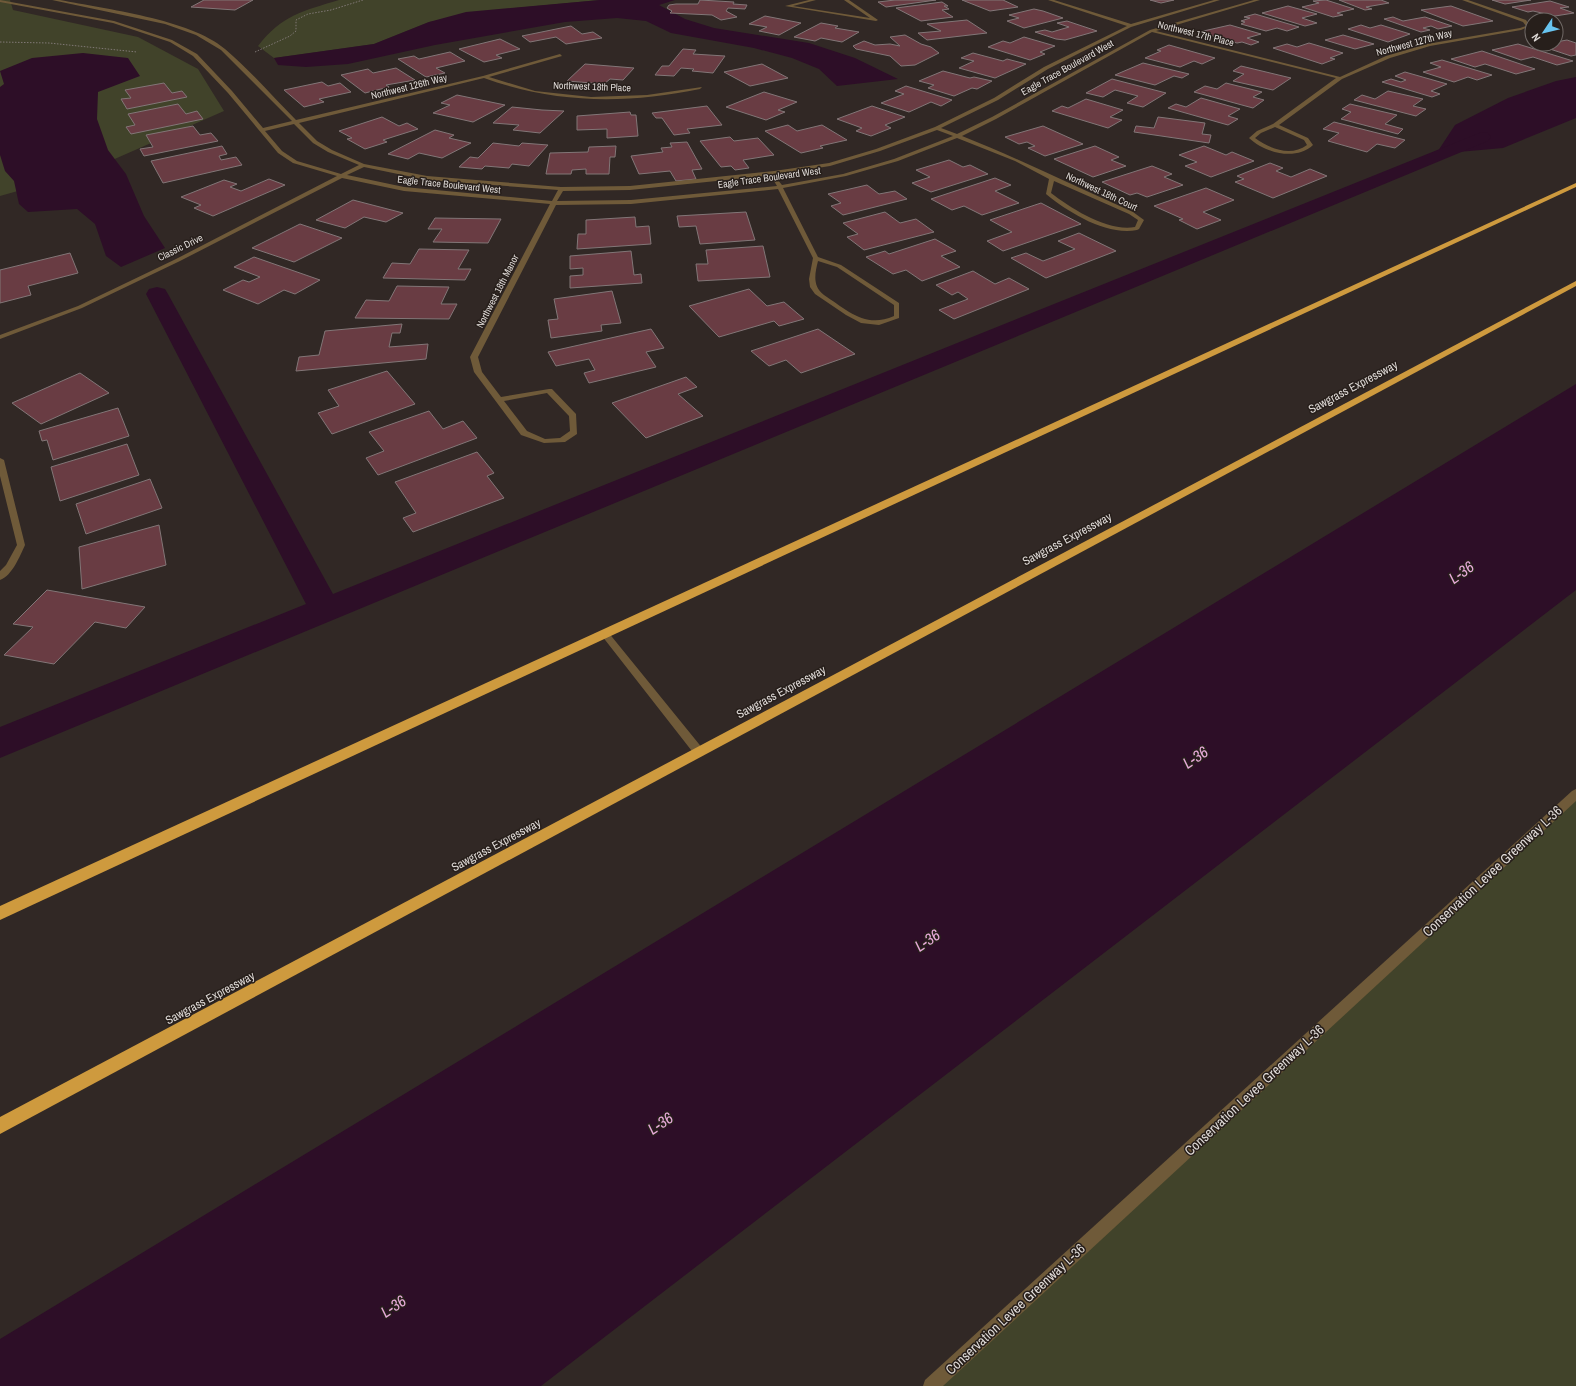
<svg xmlns="http://www.w3.org/2000/svg" width="1576" height="1386" font-family="'Archivo Narrow',sans-serif">
<style>
.green{fill:#41432a}
.water{fill:#2d0e27}
.lines{fill:none;stroke-linecap:round;stroke-linejoin:round}
.canal{fill:#2d0e27;fill-rule:evenodd}
.building{fill:#693c43;stroke:#827677}
.path{stroke:#807875;stroke-width:1;stroke-dasharray:1.5 1.5;stroke-linecap:butt}
.minor{fill:#6f5a39;fill-rule:evenodd}
.highway{fill:#ce9a3e;fill-rule:evenodd}
.labels{text-anchor:middle;stroke-width:3;stroke-linejoin:round;paint-order:stroke}
.far-street-label{font-size:10px;fill:#ded9d6;stroke:#271f1b}
.street-label{font-size:12px;fill:#ded9d6;stroke:#271f1b}
.near-street-label{font-size:14px;fill:#ded9d6;stroke:#271f1b}
.near-water-label{font-size:16px;font-style:italic;fill:#e7aad9;stroke:#271f1b}
</style>
<rect width="100%" height="100%" fill="#312825"/>
<!-- green -->
<g class="green">
<path d="M 0,0 L 10,0 L 13,10 L 138,37 L 198,69 L 224,111 L 85,172 L 0,196 Z"/>
<path d="M 339,0 L 600,0 L 515,8 L 429,22 L 374,44 L 274,58 L 258,46 C 282,15 303,11 339,0 Z"/>
<path d="M 1576,794 L 1576,1386 L 931,1386 Z"/>
</g>
<!-- water -->
<g class="water">
<path d="M 600,0 L 675,0 L 659,5 L 685,19 L 714,28 L 809,43 L 855,58 L 898,79 L 837,86 L 819,69 L 792,58 L 754,48 L 671,33 L 646,21 L 617,18 L 565,22 L 435,45 L 348,64 L 306,67 L 278,65 L 274,58 L 374,44 L 429,22 L 466,12 Z"/>
<path d="M 83,53 L 128,58 L 140,76 L 98,92 L 97,119 L 108,150 L 126,174 L 144,216 L 165,248 L 121,267 L 106,256 L 95,224 L 77,209 L 28,212 L 19,204 L 14,181 L 5,171 L 0,155 L 0,87 L 4,84 L 0,71 L 32,58 Z"/>
<path d="M 1576,77 L 1576,118 L 1503,148 L 1436,154 L 1455,125 L 1508,98 L 1556,81 Z"/>
<path d="M 1576,384 L 1576,590 L 541,1386 L 0,1386 L 0,1339 Z"/>
</g>
<g class="lines">
<!-- canal -->
<path class="canal" d="M 1482,132 L 1488,133 L 1491,137 L 1488,141 L 0,758 L 0,727 L 306,604 L 146,294 L 149,289 L 157,287 L 165,289 L 168,294 L 333,594 Z"/>
</g>
<!-- building -->
<g class="building">
<path d="M 204,0 L 253,0 L 235,10 L 191,7 Z"/>
<path d="M 700,0 L 734,2 L 733,4 L 747,5 L 745,9 L 728,8 L 726,11 L 737,17 L 721,20 L 712,15 L 670,13 L 672,11 L 667,8 L 669,5 L 676,4 L 698,4 Z"/>
<path d="M 895,0 L 936,0 L 886,7 L 878,2 Z"/>
<path d="M 962,0 L 1003,0 L 1018,7 L 990,11 Z"/>
<path d="M 1150,0 L 1174,0 L 1161,3 Z"/>
<path d="M 1326,0 L 1354,9 L 1337,13 L 1343,15 L 1333,17 L 1302,7 L 1319,3 L 1313,1 Z"/>
<path d="M 1339,0 L 1381,0 L 1389,3 L 1366,7 L 1372,9 L 1365,10 Z"/>
<path d="M 1492,0 L 1531,0 L 1505,4 Z"/>
<path d="M 1550,1 L 1569,7 L 1560,8 L 1574,13 L 1555,16 L 1533,11 L 1528,12 L 1512,7 Z"/>
<path d="M 942,2 L 948,6 L 944,6 L 949,9 L 942,10 L 953,17 L 921,21 L 896,8 Z"/>
<path d="M 1288,6 L 1317,14 L 1302,18 L 1317,23 L 1305,26 L 1262,13 Z"/>
<path d="M 1451,6 L 1493,21 L 1463,26 L 1421,10 Z"/>
<path d="M 1034,9 L 1043,11 L 1063,18 L 1024,28 L 1007,21 L 1019,18 L 1009,15 Z"/>
<path d="M 1255,14 L 1299,27 L 1287,31 L 1277,28 L 1266,31 L 1241,24 L 1245,22 L 1241,21 L 1250,18 L 1244,17 Z"/>
<path d="M 765,16 L 801,23 L 779,35 L 759,31 L 767,27 L 749,24 Z"/>
<path d="M 1393,17 L 1403,21 L 1425,17 L 1452,26 L 1438,29 L 1431,26 L 1423,28 L 1430,30 L 1421,32 L 1384,19 Z"/>
<path d="M 967,20 L 987,33 L 927,40 L 918,33 L 941,31 L 927,24 Z"/>
<path d="M 1067,21 L 1097,31 L 1065,40 L 1056,39 L 1035,32 L 1045,30 L 1052,32 L 1069,27 L 1057,23 Z"/>
<path d="M 821,23 L 838,26 L 835,28 L 859,32 L 842,42 L 821,38 L 815,41 L 794,37 Z"/>
<path d="M 1230,25 L 1261,34 L 1247,38 L 1259,42 L 1251,45 L 1242,42 L 1237,43 L 1199,32 Z"/>
<path d="M 1361,25 L 1370,28 L 1381,25 L 1410,34 L 1388,42 L 1348,29 Z"/>
<path d="M 571,26 L 582,34 L 593,32 L 602,38 L 566,44 L 556,37 L 530,42 L 522,36 Z"/>
<path d="M 905,35 L 921,44 L 931,47 L 939,53 L 915,65 L 901,66 L 890,56 L 856,49 L 853,46 L 864,41 L 875,45 L 890,44 L 900,46 L 890,37 Z"/>
<path d="M 1343,35 L 1374,44 L 1355,49 L 1325,40 Z"/>
<path d="M 1024,37 L 1055,46 L 1040,52 L 1045,54 L 1030,60 L 988,47 L 1003,41 L 1010,43 Z"/>
<path d="M 500,39 L 520,49 L 496,55 L 502,58 L 484,62 L 459,49 Z"/>
<path d="M 1567,40 L 1576,43 L 1576,55 L 1571,56 L 1535,44 L 1556,44 L 1556,42 Z"/>
<path d="M 1309,43 L 1343,53 L 1330,58 L 1335,59 L 1322,64 L 1273,48 L 1287,44 L 1297,47 Z"/>
<path d="M 1518,44 L 1573,61 L 1557,65 L 1533,57 L 1521,60 L 1492,50 Z"/>
<path d="M 1169,45 L 1215,58 L 1202,64 L 1194,61 L 1180,67 L 1145,58 L 1161,51 L 1157,50 Z"/>
<path d="M 683,49 L 696,50 L 693,54 L 725,56 L 713,73 L 692,71 L 694,69 L 681,68 L 674,76 L 655,75 L 662,66 L 669,66 Z"/>
<path d="M 1482,51 L 1535,69 L 1516,74 L 1485,64 L 1475,67 L 1451,59 Z"/>
<path d="M 450,52 L 465,61 L 436,68 L 445,73 L 426,77 L 398,59 L 414,56 L 419,59 Z"/>
<path d="M 973,53 L 1003,61 L 1007,59 L 1026,64 L 995,78 L 959,68 L 974,61 L 961,58 Z"/>
<path d="M 1442,60 L 1492,75 L 1477,80 L 1468,77 L 1454,82 L 1423,72 L 1441,67 L 1430,63 Z"/>
<path d="M 1143,63 L 1189,74 L 1182,78 L 1174,76 L 1155,85 L 1115,75 Z"/>
<path d="M 585,64 L 634,68 L 623,80 L 610,79 L 604,84 L 567,81 Z"/>
<path d="M 762,64 L 788,78 L 750,86 L 724,72 Z"/>
<path d="M 1241,66 L 1291,78 L 1273,90 L 1233,81 L 1244,74 L 1233,71 Z"/>
<path d="M 396,68 L 415,80 L 386,85 L 389,87 L 365,93 L 341,75 L 368,69 L 373,73 Z"/>
<path d="M 943,71 L 970,78 L 974,77 L 992,81 L 977,89 L 972,88 L 954,96 L 928,88 L 934,85 L 919,81 Z"/>
<path d="M 1405,72 L 1447,84 L 1431,91 L 1440,94 L 1432,97 L 1382,82 L 1391,79 L 1401,82 L 1406,80 L 1395,76 Z"/>
<path d="M 1112,79 L 1166,93 L 1143,107 L 1127,103 L 1138,96 L 1115,90 L 1103,97 L 1086,93 Z"/>
<path d="M 322,82 L 328,86 L 340,83 L 351,92 L 319,99 L 324,102 L 304,107 L 284,90 Z"/>
<path d="M 164,83 L 172,93 L 182,91 L 187,97 L 127,109 L 121,99 L 131,98 L 125,90 Z"/>
<path d="M 1226,83 L 1262,92 L 1253,97 L 1264,100 L 1253,108 L 1194,92 L 1205,86 L 1217,89 Z"/>
<path d="M 906,86 L 952,100 L 941,106 L 931,102 L 909,112 L 881,103 L 904,94 L 895,91 Z"/>
<path d="M 1388,91 L 1423,99 L 1413,106 L 1426,109 L 1416,116 L 1354,100 L 1362,95 L 1375,99 Z"/>
<path d="M 764,92 L 797,102 L 778,110 L 785,112 L 766,120 L 726,107 Z"/>
<path d="M 457,95 L 505,105 L 473,122 L 433,113 L 450,105 L 441,103 Z"/>
<path d="M 1201,98 L 1240,109 L 1228,116 L 1238,119 L 1228,125 L 1168,108 L 1176,104 L 1186,107 Z"/>
<path d="M 1086,99 L 1123,110 L 1110,117 L 1122,120 L 1108,128 L 1052,111 L 1062,106 L 1068,108 Z"/>
<path d="M 178,104 L 186,114 L 197,111 L 203,119 L 131,134 L 126,127 L 135,125 L 128,114 Z"/>
<path d="M 1350,104 L 1397,115 L 1385,124 L 1403,129 L 1398,134 L 1341,119 L 1351,112 L 1342,109 Z"/>
<path d="M 707,106 L 722,125 L 687,129 L 690,133 L 674,135 L 662,118 L 656,118 L 652,113 Z"/>
<path d="M 872,106 L 905,117 L 885,125 L 891,128 L 871,136 L 856,131 L 862,128 L 837,119 Z"/>
<path d="M 512,107 L 542,110 L 564,111 L 540,133 L 513,130 L 519,125 L 493,123 Z"/>
<path d="M 630,112 L 631,115 L 636,115 L 638,136 L 607,138 L 607,129 L 577,130 L 577,116 Z"/>
<path d="M 382,117 L 399,126 L 407,123 L 418,129 L 383,140 L 387,142 L 365,149 L 347,139 L 352,138 L 339,131 Z"/>
<path d="M 1158,117 L 1205,123 L 1202,134 L 1211,135 L 1209,143 L 1134,132 L 1136,126 L 1154,128 Z"/>
<path d="M 1334,122 L 1405,140 L 1395,148 L 1377,144 L 1367,152 L 1328,141 L 1339,133 L 1323,129 Z"/>
<path d="M 788,125 L 797,131 L 822,125 L 847,140 L 820,146 L 823,148 L 801,153 L 765,131 Z"/>
<path d="M 193,126 L 200,135 L 211,133 L 218,141 L 144,156 L 140,149 L 153,147 L 146,135 Z"/>
<path d="M 1043,126 L 1083,144 L 1045,156 L 1028,148 L 1035,146 L 1027,142 L 1019,144 L 1005,137 Z"/>
<path d="M 435,130 L 454,135 L 449,138 L 471,143 L 442,158 L 419,153 L 408,159 L 388,154 Z"/>
<path d="M 730,137 L 734,141 L 758,138 L 774,155 L 743,160 L 749,168 L 735,170 L 731,166 L 721,167 L 700,141 Z"/>
<path d="M 687,142 L 702,169 L 692,170 L 696,179 L 676,181 L 670,171 L 639,174 L 631,156 L 663,152 L 661,148 L 672,147 L 670,143 Z"/>
<path d="M 493,143 L 519,146 L 522,143 L 548,145 L 529,166 L 512,164 L 509,168 L 485,166 L 482,169 L 459,167 L 470,157 L 478,158 Z"/>
<path d="M 222,146 L 227,154 L 219,156 L 221,160 L 236,157 L 242,165 L 163,183 L 151,161 Z"/>
<path d="M 616,146 L 615,157 L 610,157 L 609,174 L 586,174 L 586,169 L 572,170 L 571,174 L 546,174 L 550,153 L 588,152 L 589,147 Z"/>
<path d="M 1095,146 L 1119,157 L 1111,160 L 1126,166 L 1093,177 L 1054,159 Z"/>
<path d="M 1204,146 L 1226,155 L 1232,152 L 1254,161 L 1211,177 L 1185,166 L 1197,162 L 1179,155 Z"/>
<path d="M 949,160 L 963,167 L 970,165 L 988,174 L 931,192 L 912,183 L 930,177 L 916,170 Z"/>
<path d="M 1270,163 L 1283,168 L 1276,171 L 1291,177 L 1310,169 L 1327,176 L 1273,198 L 1235,182 L 1244,179 L 1237,176 Z"/>
<path d="M 1152,166 L 1172,174 L 1164,177 L 1183,185 L 1147,197 L 1137,193 L 1130,195 L 1102,182 Z"/>
<path d="M 995,178 L 1011,185 L 995,191 L 1019,203 L 982,215 L 964,206 L 952,210 L 931,199 Z"/>
<path d="M 269,179 L 285,185 L 213,216 L 194,208 L 201,205 L 181,197 L 224,180 L 237,184 L 230,187 L 241,191 Z"/>
<path d="M 867,185 L 879,194 L 895,191 L 907,199 L 843,215 L 831,206 L 841,203 L 828,194 Z"/>
<path d="M 1206,188 L 1234,200 L 1203,212 L 1221,220 L 1197,229 L 1179,220 L 1183,219 L 1154,206 Z"/>
<path d="M 353,200 L 403,213 L 386,222 L 364,217 L 345,228 L 316,220 Z"/>
<path d="M 1041,203 L 1081,224 L 1003,251 L 987,241 L 1012,232 L 990,220 Z"/>
<path d="M 746,212 L 755,240 L 700,244 L 696,226 L 679,227 L 677,216 Z"/>
<path d="M 885,212 L 900,223 L 916,219 L 934,232 L 864,250 L 847,237 L 858,234 L 843,223 Z"/>
<path d="M 635,217 L 636,227 L 649,226 L 651,244 L 577,249 L 578,234 L 586,234 L 586,220 Z"/>
<path d="M 435,218 L 501,219 L 488,243 L 433,242 L 442,229 L 428,229 Z"/>
<path d="M 300,224 L 342,238 L 294,262 L 252,248 Z"/>
<path d="M 1079,233 L 1116,251 L 1046,278 L 1011,258 L 1026,253 L 1043,261 L 1075,249 L 1058,241 Z"/>
<path d="M 935,239 L 956,251 L 941,256 L 960,267 L 922,281 L 906,270 L 893,274 L 866,257 L 885,251 L 889,254 Z"/>
<path d="M 763,246 L 770,277 L 698,281 L 696,264 L 708,264 L 706,250 Z"/>
<path d="M 419,249 L 469,250 L 458,269 L 471,269 L 465,280 L 383,278 L 392,263 L 410,264 Z"/>
<path d="M 631,251 L 634,275 L 641,274 L 642,283 L 570,288 L 570,276 L 583,275 L 583,268 L 570,269 L 570,256 Z"/>
<path d="M 70,253 L 78,273 L 28,286 L 31,295 L 0,303 L 0,270 Z"/>
<path d="M 254,257 L 320,280 L 295,294 L 284,290 L 258,304 L 223,290 L 243,280 L 249,282 L 260,277 L 234,267 Z"/>
<path d="M 973,271 L 995,284 L 1009,278 L 1029,289 L 954,319 L 939,310 L 968,299 L 958,292 L 952,295 L 936,285 Z"/>
<path d="M 397,286 L 449,287 L 441,304 L 457,304 L 449,319 L 355,318 L 366,300 L 389,301 Z"/>
<path d="M 749,289 L 767,306 L 784,302 L 804,319 L 779,326 L 774,321 L 719,337 L 689,306 Z"/>
<path d="M 612,291 L 621,323 L 601,325 L 602,331 L 551,338 L 548,320 L 558,319 L 554,299 Z"/>
<path d="M 402,324 L 400,333 L 392,333 L 389,347 L 428,344 L 426,359 L 296,371 L 299,357 L 319,355 L 325,331 Z"/>
<path d="M 651,329 L 664,348 L 646,352 L 656,367 L 589,383 L 584,373 L 595,370 L 589,359 L 556,366 L 548,352 Z"/>
<path d="M 818,329 L 855,354 L 801,373 L 786,360 L 769,366 L 751,351 Z"/>
<path d="M 387,371 L 415,404 L 332,434 L 318,413 L 339,406 L 328,390 Z"/>
<path d="M 80,373 L 109,393 L 41,424 L 12,403 Z"/>
<path d="M 686,377 L 697,387 L 678,394 L 703,416 L 646,438 L 612,403 Z"/>
<path d="M 118,408 L 129,436 L 53,460 L 47,440 L 42,441 L 39,431 Z"/>
<path d="M 429,411 L 443,429 L 463,421 L 477,438 L 378,475 L 366,458 L 384,451 L 369,432 Z"/>
<path d="M 127,444 L 139,475 L 60,501 L 51,467 Z"/>
<path d="M 477,452 L 494,473 L 487,476 L 504,498 L 413,532 L 403,518 L 416,513 L 395,482 Z"/>
<path d="M 150,479 L 162,508 L 86,534 L 76,504 Z"/>
<path d="M 159,525 L 166,565 L 82,589 L 79,547 Z"/>
<path d="M 47,590 L 145,607 L 126,628 L 95,622 L 54,664 L 4,655 L 33,627 L 13,624 Z"/>
</g>
<g class="lines">
<!-- path -->
<g class="path">
<path d="M 0,42 L 49,43 L 137,52"/>
<path d="M 255,52 L 290,36 L 296,31 L 296,20 L 308,14 L 331,10 L 363,0"/>
</g>
<!-- minor -->
<g class="minor">
<path d="M 0,0 L 114,21 L 172,40 L 197,54 L 232,91 L 263,128 L 292,121 L 221,50 L 196,35 L 165,24 L 52,0 L 60,0 C 105,9 190,19 225,49 C 250,70 273,97 296,120 L 483,76 L 560,54 L 562,56 L 489,77 L 535,91 L 591,97 L 647,95 L 702,87 L 700,89 C 627,104 555,104 484,78 L 299,123 L 317,141 L 332,150 L 364,164 L 427,176 L 561,187 L 630,186 L 774,171 L 829,163 L 876,149 L 935,127 L 994,98 L 1044,67 L 1127,26 L 1048,0 L 1054,0 L 1131,24 L 1214,0 L 1220,0 L 1131,27 L 1048,69 L 998,100 L 941,128 L 957,134 L 992,117 L 1150,30 L 1254,0 L 1260,0 L 1156,31 L 1340,77 L 1386,56 L 1427,44 L 1520,28 L 1526,26 L 1523,22 L 1462,0 L 1468,0 L 1526,20 L 1530,26 L 1521,30 L 1430,46 L 1390,58 L 1342,79 L 1279,125 L 1308,138 L 1313,145 C 1296,161 1265,153 1249,138 L 1257,131 L 1273,124 L 1336,78 L 1152,32 L 996,119 L 962,136 C 1020,159 1076,187 1133,212 L 1144,220 L 1139,229 L 1137,230 C 1107,236 1069,213 1046,194 L 1049,179 L 1015,161 L 957,138 L 898,161 L 846,176 L 783,188 L 818,257 L 841,265 L 899,303 L 899,318 L 879,325 L 861,323 L 846,315 L 815,294 L 810,287 L 809,279 L 813,258 L 778,189 L 631,204 L 556,205 L 478,357 L 482,372 L 501,397 L 549,389 L 552,389 L 576,414 L 577,434 L 565,442 L 544,443 L 521,435 L 474,372 L 470,357 L 550,204 L 404,191 L 342,178 L 180,261 L 82,308 L 0,339 L 0,335 L 78,306 L 176,259 L 337,176 L 293,163 L 278,153 L 228,93 L 193,56 L 170,42 L 113,23 L 0,2 ZM 294,124 L 313,143 L 328,152 L 359,165 L 341,174 L 297,161 L 282,151 L 265,131 ZM 1275,127 L 1304,140 L 1307,145 C 1291,157 1270,149 1255,138 L 1261,133 ZM 937,130 L 953,136 L 894,159 L 843,174 L 782,185 L 777,179 L 774,181 L 777,186 L 631,200 L 557,201 L 563,191 L 630,190 L 774,175 L 830,166 L 880,151 ZM 364,167 L 427,180 L 558,190 L 552,201 L 404,187 L 347,175 ZM 1054,181 L 1129,214 L 1138,220 L 1135,227 C 1108,232 1072,209 1051,193 ZM 818,261 L 837,267 L 894,305 L 894,316 C 865,329 847,310 824,295 C 812,286 815,273 818,261 ZM 547,393 L 569,416 L 570,431 L 560,438 L 545,439 L 527,431 L 504,401 Z"/>
<path d="M 809,0 L 816,0 L 793,6 L 870,18 L 844,0 L 849,0 L 878,20 L 876,21 L 785,6 Z"/>
<path d="M 0,458 L 4,460 L 25,545 C 20,556 12,576 0,580 L 0,571 L 6,565 L 17,545 L 0,476 Z"/>
<path d="M 605,631 L 608,632 L 703,749 L 704,752 L 703,755 L 695,755 L 602,636 L 600,634 Z"/>
<path d="M 1576,789 L 1576,801 L 943,1386 L 923,1386 L 925,1380 L 1572,791 Z"/>
</g>
<!-- highway -->
<g class="highway">
<path d="M 1576,183 L 1576,187 L 0,920 L 0,906 Z"/>
<path d="M 1576,281 L 1576,286 L 0,1134 L 0,1117 Z"/>
</g>
</g>
<g class="labels">
<!-- far-street labels -->
<g class="far-street-label">
<text transform="translate(1196 33) rotate(14)" y="4">Northwest 17th Place</text>
<text transform="translate(1414 42) rotate(-15)" y="4">Northwest 127th Way</text>
<text transform="translate(1067 67) rotate(-29)" y="4">Eagle Trace Boulevard West</text>
<text transform="translate(409 86) rotate(-14)" y="4">Northwest 126th Way</text>
<text transform="translate(592 86) rotate(2)" y="4">Northwest 18th Place</text>
<text transform="translate(769 177) rotate(-8)" y="4">Eagle Trace Boulevard West</text>
<text transform="translate(449 184) rotate(6)" y="4">Eagle Trace Boulevard West</text>
<text transform="translate(1102 191) rotate(25)" y="4">Northwest 18th Court</text>
<text transform="translate(180 247) rotate(-26)" y="4">Classic Drive</text>
<text transform="translate(497 291) rotate(-63)" y="4">Northwest 18th Manor</text>
</g>
<!-- street labels -->
<g class="street-label">
<text transform="translate(1353 387) rotate(-28)" y="4">Sawgrass Expressway</text>
<text transform="translate(1067 539) rotate(-28)" y="4">Sawgrass Expressway</text>
<text transform="translate(781 692) rotate(-28)" y="4">Sawgrass Expressway</text>
<text transform="translate(496 845) rotate(-28)" y="4">Sawgrass Expressway</text>
<text transform="translate(210 998) rotate(-28)" y="4">Sawgrass Expressway</text>
</g>
<!-- near-street labels -->
<g class="near-street-label">
<text transform="translate(1492 871) rotate(-43)" y="5">Conservation Levee Greenway L-36</text>
<text transform="translate(1254 1090) rotate(-43)" y="5">Conservation Levee Greenway L-36</text>
<text transform="translate(1015 1309) rotate(-43)" y="5">Conservation Levee Greenway L-36</text>
</g>
<!-- near-water labels -->
<g class="near-water-label">
<text transform="translate(1461 572) rotate(-35)" y="6">L-36</text>
<text transform="translate(1195 757) rotate(-34)" y="6">L-36</text>
<text transform="translate(927 940) rotate(-34)" y="6">L-36</text>
<text transform="translate(660 1123) rotate(-34)" y="6">L-36</text>
<text transform="translate(393 1306) rotate(-34)" y="6">L-36</text>
</g>
</g>
<!-- north arrow -->
<g transform="translate(1544 32) rotate(235)"><circle r="19" fill="#271f1b" stroke="#706966"/>
<path d="M0-3L7 15L0 10L-7 15Z" fill="#68c4f0"/>
<text y="-6" font-size="11" font-weight="bold" text-anchor="middle" fill="#ded9d6">N</text>
</g>
</svg>
